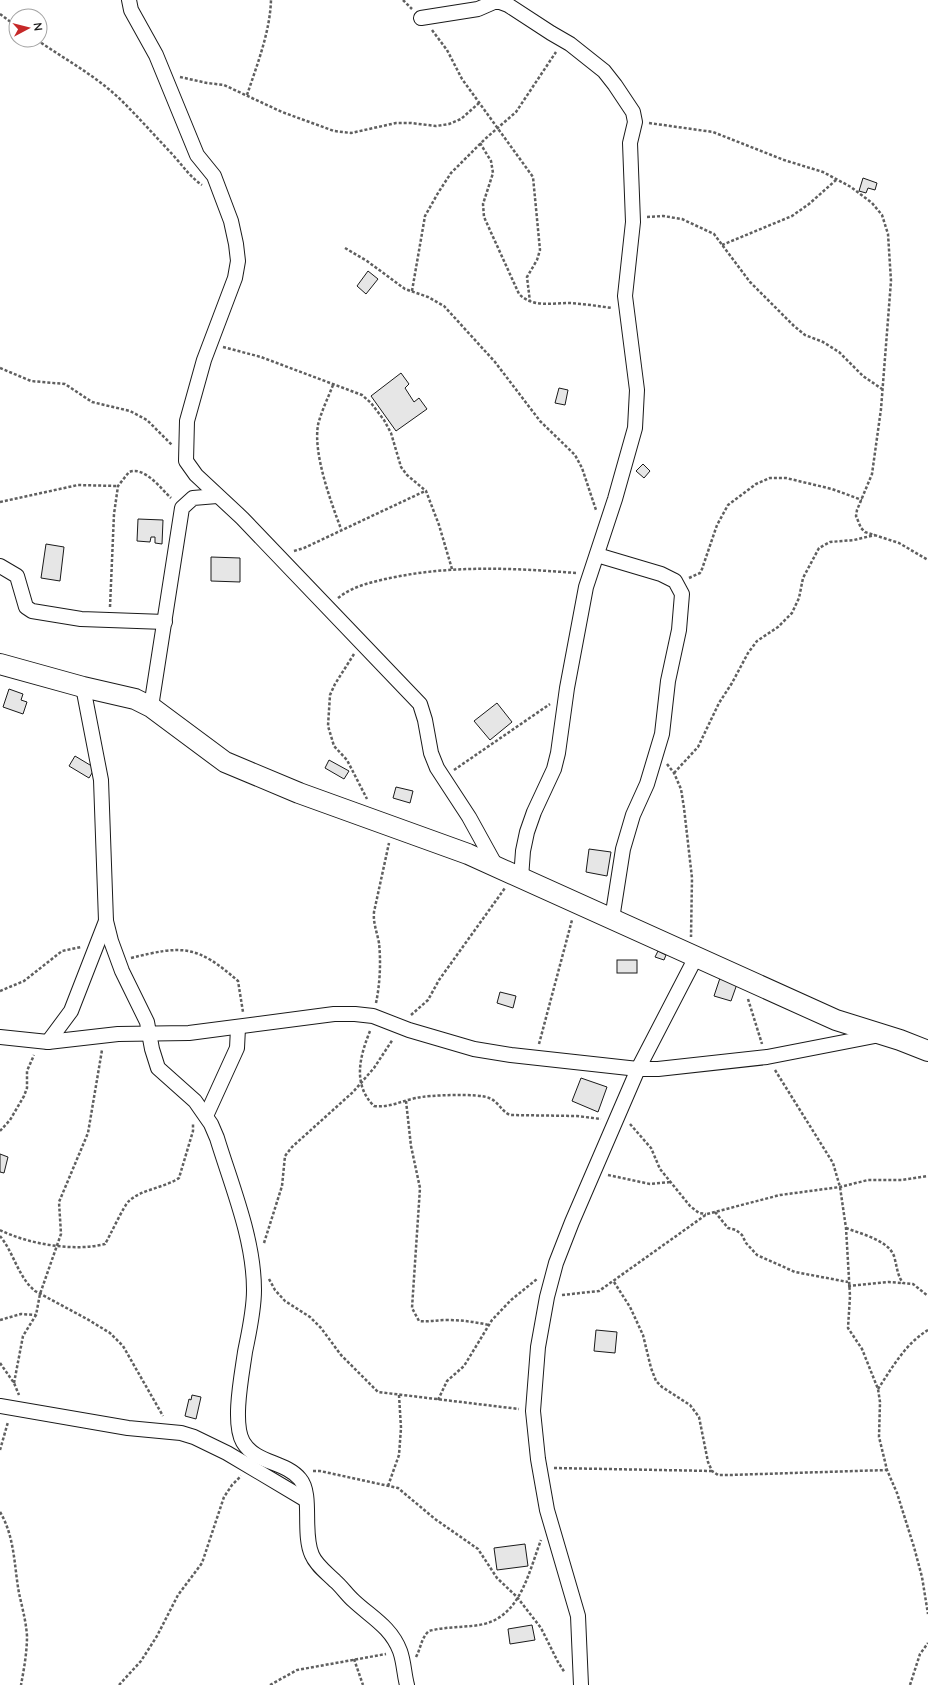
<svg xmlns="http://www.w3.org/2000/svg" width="928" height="1685" font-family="Lato,sans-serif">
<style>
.building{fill:#e6e6e6;stroke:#1a1a1a}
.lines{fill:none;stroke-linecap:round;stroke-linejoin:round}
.street-casing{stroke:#1a1a1a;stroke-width:16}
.secondary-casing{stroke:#1a1a1a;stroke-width:22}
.path{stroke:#5f5f5f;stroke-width:2.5;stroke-dasharray:3 2;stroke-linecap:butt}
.street{stroke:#fff;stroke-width:14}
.secondary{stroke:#fff;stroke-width:20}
</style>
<rect width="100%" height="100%" fill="#fff"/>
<!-- building -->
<g class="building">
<path d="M 863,178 L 877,183 L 875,190 L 868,188 L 866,193 L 859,191 Z"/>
<path d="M 368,271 L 378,279 L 366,294 L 357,286 Z"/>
<path d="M 401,373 L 409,384 L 405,388 L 414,402 L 419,398 L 427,409 L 396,431 L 371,396 Z"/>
<path d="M 559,388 L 568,390 L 565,405 L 555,403 Z"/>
<path d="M 643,464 L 650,471 L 644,478 L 636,471 Z"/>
<path d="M 138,519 L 163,520 L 162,544 L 155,543 L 155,537 L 151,537 L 150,542 L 137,541 Z"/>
<path d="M 46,544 L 64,547 L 60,581 L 41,578 Z"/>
<path d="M 211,557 L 240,558 L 240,582 L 211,581 Z"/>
<path d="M 9,689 L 23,694 L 21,700 L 27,702 L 23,714 L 3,707 Z"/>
<path d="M 497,703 L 512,722 L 490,740 L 474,721 Z"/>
<path d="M 75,756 L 95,768 L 89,778 L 69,766 Z"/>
<path d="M 329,760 L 349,771 L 344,779 L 325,768 Z"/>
<path d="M 396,787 L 413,791 L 410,803 L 393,798 Z"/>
<path d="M 589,849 L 611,852 L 607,876 L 586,872 Z"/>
<path d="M 658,951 L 666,955 L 664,960 L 655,957 Z"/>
<rect x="617" y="960" width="20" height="13"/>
<path d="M 720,978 L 737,984 L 731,1001 L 714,996 Z"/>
<path d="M 500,992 L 516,996 L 513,1008 L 497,1003 Z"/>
<path d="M 581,1078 L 607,1087 L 598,1112 L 572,1101 Z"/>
<path d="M 0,1154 L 8,1157 L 4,1173 L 0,1172 Z"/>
<path d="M 596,1330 L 617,1332 L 615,1353 L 594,1351 Z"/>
<path d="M 192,1395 L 201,1397 L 196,1419 L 185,1416 L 189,1399 L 191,1400 Z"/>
<path d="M 525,1544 L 528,1566 L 497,1570 L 494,1548 Z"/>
<path d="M 532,1625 L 535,1640 L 510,1644 L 508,1629 Z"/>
</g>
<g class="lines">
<defs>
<g id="street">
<path d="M 129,0 L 131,10 L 156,55 L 197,155 L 214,176 L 231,221 L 236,244 L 238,261 L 235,278 L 204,360 L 187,421 L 186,461 L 196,475 L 242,518 L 420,704 L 425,720 L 431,753 L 437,768 L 469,817 L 496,866"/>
<path d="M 421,18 L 478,9 L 494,2 L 500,2 L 508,5 L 551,33 L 570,44 L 604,71 L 615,85 L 633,112 L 635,122 L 630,143 L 633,222 L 625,296 L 637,390 L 635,428 L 615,499 L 586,587 L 567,688 L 558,753 L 554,769 L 534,812 L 527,832 L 523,851 L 521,878"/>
<path d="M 597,555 L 661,574 L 675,581 L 682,594 L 679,630 L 668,681 L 662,734 L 647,784 L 633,815 L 623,849 L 612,919"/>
<path d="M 0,566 L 17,576 L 26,607 L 32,611 L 81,619 L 165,622"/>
<path d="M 83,687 L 101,780 L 106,921 L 111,941 L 122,971 L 147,1022 L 152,1049 L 158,1068 L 195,1101 L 211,1124 L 217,1138 C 232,1187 254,1239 254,1290 C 254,1311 249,1332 245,1352 C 242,1374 232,1423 243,1442 C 256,1464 285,1461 300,1479 C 313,1494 302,1534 312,1555 C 316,1565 327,1573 335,1581 C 342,1587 347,1595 354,1601 C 371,1617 391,1627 400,1651 C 404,1662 404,1674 407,1685"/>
<path d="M 151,707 L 182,508 L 193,498 L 217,496"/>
<path d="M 0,1037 L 48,1042 L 118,1034 L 189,1033 L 334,1014 L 355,1014 L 373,1016 L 409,1030 L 474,1049 L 511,1055 L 638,1069 L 658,1069 L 767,1057 L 880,1035"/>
<path d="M 48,1042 L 71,1011 L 106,921"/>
<path d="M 206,1116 L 237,1048 L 238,1028"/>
<path d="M 0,1406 L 128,1428 L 181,1433 L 194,1437 L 227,1453 L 306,1500"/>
<path d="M 581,1685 L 578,1616 L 547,1510 L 538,1459 L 533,1411 L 538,1347 L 547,1297 L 556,1263 L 572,1222 L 638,1069 L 696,957"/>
</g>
<path id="secondary" d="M 0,664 L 83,687 L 135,699 L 151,707 L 225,762 L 299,793 L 468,854 L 836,1020 L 900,1040 L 928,1051"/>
</defs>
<!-- street casing -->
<use href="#street" class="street-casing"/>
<!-- secondary casing -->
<use href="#secondary" class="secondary-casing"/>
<!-- path -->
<g class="path">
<path d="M 403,0 L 412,9"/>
<path d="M 0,14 L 16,26"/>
<path d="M 432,30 L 447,50 L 462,79 L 533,177 L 540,250 L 537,260 L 527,277 L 530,302"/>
<path d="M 37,40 C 66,60 98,77 123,102 C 140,119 156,137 173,155 C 183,166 190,177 202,185"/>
<path d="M 180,77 L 207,83 L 224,85 L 282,112 L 334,131 L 351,133 L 396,123 L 411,123 L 436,126 L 449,124 L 461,119 L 479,103"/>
<path d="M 247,95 C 257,65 270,32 271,0"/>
<path d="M 649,123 L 713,132 L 784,160 L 823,172 L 851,187 L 872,203 L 882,215 L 888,234 L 891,281 L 881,409 L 872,474 L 857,510 L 856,516 L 861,528 L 865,532 L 899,543 L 928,560"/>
<path d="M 480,143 L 491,161 L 493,173 L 483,204 L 484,217 L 519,294 C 533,308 552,303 570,303 C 584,304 598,306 612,308"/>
<path d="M 647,217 L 663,216 L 682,219 L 714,234 L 750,282 L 794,326 L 805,335 L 823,342 L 839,352 L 863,376 L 882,389"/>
<path d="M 722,245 L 792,216 L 809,204 L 836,180"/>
<path d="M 345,248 L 367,261 L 405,289 L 428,297 L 444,306 L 495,362 L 540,421 L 575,455 L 582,468 L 596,510"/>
<path d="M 412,291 L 425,216 L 438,193 L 451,173 L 485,139 L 516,112 L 556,52"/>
<path d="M 223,347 L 261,357 L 354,392 L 362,395 L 371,403 L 384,420 L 391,433 L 401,467 L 407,475 L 426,491 L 439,525 L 452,569"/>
<path d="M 0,368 L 31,381 L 65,384 L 92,402 L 130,411 L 147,420 L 172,445"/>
<path d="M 333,385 C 328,398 321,412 318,425 C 313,454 331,502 341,529"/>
<path d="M 0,502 L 78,485 L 118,486"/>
<path d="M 294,551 L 304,548 L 425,491"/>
<path d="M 689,578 L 700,573 L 702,569 L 717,525 L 728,505 L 756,484 L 770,478 L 786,478 L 832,489 L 862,500"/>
<path d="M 338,598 C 353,586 372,582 390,578 C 452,565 513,568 576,573"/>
<path d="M 110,607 L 114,514 L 118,486 L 129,472 C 145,466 161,489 171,498"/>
<path d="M 354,654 L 335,684 L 330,695 L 328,726 L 334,746 L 347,760 L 367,799"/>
<path d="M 667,764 L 674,773 L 681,789 L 684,808 L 692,878 L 691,937"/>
<path d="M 454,770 L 550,704"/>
<path d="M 674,773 L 698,747 L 719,703 L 732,683 L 748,653 L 757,641 L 778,627 L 792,613 L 799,598 L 803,578 L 819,548 L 830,542 L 854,540 L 875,535"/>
<path d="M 131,958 C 183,945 197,945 238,981 L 243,1012"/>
<path d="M 0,991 L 24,981 L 62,951 L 81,947"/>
<path d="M 748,999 L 762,1044"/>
<path d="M 376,1003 C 380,984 381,962 379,943 C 377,932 373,923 374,912 L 389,843"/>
<path d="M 411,1015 L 428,1000 L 439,980 L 505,888"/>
<path d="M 370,1031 C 360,1056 352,1084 374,1106 C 389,1108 401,1101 416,1098 C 428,1095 479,1093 489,1098 C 498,1101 501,1111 510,1115 L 577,1116 L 601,1119"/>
<path d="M 539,1044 L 572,920"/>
<path d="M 775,1070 L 833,1163 L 840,1187 L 846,1228 L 850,1296 L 848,1328 L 862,1349 L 878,1389 L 880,1402 L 879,1437 L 887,1470 L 897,1493 L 914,1547 L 922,1577 L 928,1614"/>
<path d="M 406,1101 L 411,1146 L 420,1188 L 412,1308 L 419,1321 C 429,1322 437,1320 447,1320 C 462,1320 475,1322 489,1325"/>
<path d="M 630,1124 L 651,1148 L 660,1169 L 690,1206 L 699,1213 L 706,1214"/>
<path d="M 0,1131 L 10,1120 L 24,1096 L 27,1088 L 27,1071 L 34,1055"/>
<path d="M 608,1175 L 650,1184 L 671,1182"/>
<path d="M 715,1212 L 728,1228 L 736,1230 L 742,1235 L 746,1243 L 757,1255 L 795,1272 L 848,1282"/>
<path d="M 846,1228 C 861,1234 888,1240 894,1256 C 897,1266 897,1275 903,1283 L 913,1284 L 928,1296"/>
<path d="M 0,1230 C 28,1244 74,1252 105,1244 C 110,1236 124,1205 129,1201 C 142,1189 164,1188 179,1178 L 193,1131 L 193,1123"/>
<path d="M 0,1236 C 14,1253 18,1277 35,1291 L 87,1319 L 110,1333 L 123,1346 L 163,1416"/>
<path d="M 264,1243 L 282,1186 L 285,1156 L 292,1147 L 353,1092 L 374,1068 L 393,1039"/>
<path d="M 269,1279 L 275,1290 L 285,1301 L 310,1317 L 321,1328 L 341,1355 L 378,1392 L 519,1409"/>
<path d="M 614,1282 L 630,1307 L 643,1335 L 651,1368 L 656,1381 L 662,1387 L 690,1405 L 699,1417 L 708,1462 L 712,1471 L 718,1475 L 730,1475 L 887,1470"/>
<path d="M 848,1286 L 889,1282 L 902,1283"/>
<path d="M 562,1295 L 599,1291 L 707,1214 L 780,1195 L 840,1187 L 868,1180 L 902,1180 L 928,1176"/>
<path d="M 0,1320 L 21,1314 L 36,1315"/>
<path d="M 0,1363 L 14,1383 L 19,1395"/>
<path d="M 14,1383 L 23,1336 L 36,1315 L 40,1294 L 61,1234 L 59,1202 L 88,1133 L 102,1050"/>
<path d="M 878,1389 C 892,1368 905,1344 928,1330"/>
<path d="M 438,1400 L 447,1381 L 464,1366 L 492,1320 L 511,1300 L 537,1279"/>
<path d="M 0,1450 L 8,1422"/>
<path d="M 554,1468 L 712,1471"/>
<path d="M 313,1471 L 320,1471 L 398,1488 L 435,1519 L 478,1549 L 497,1578 L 517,1597 L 541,1628 L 558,1662 L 565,1673"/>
<path d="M 388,1486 L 399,1455 L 401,1428 L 399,1395"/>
<path d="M 0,1512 C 15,1537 14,1566 19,1593 C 22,1607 26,1621 27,1636 C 27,1652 24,1669 21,1685"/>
<path d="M 416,1657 C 421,1648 421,1638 429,1631 C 447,1626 466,1628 484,1624 C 521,1615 529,1571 541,1540"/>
<path d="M 354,1659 L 363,1685"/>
<path d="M 119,1685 L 141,1661 L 157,1636 L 178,1595 L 202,1563 L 224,1497 L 232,1485 L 241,1476"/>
<path d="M 270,1685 L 297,1670 L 386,1654"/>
<path d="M 910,1685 L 920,1654 L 928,1643"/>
</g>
<!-- street -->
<use href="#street" class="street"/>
<!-- secondary -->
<use href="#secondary" class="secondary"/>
</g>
<!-- north arrow -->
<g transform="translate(28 28) rotate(83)"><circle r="19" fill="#ffffff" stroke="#a3a3a3"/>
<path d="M0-3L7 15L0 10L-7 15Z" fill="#c62828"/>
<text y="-6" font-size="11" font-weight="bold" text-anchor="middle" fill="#1a1a1a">N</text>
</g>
</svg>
